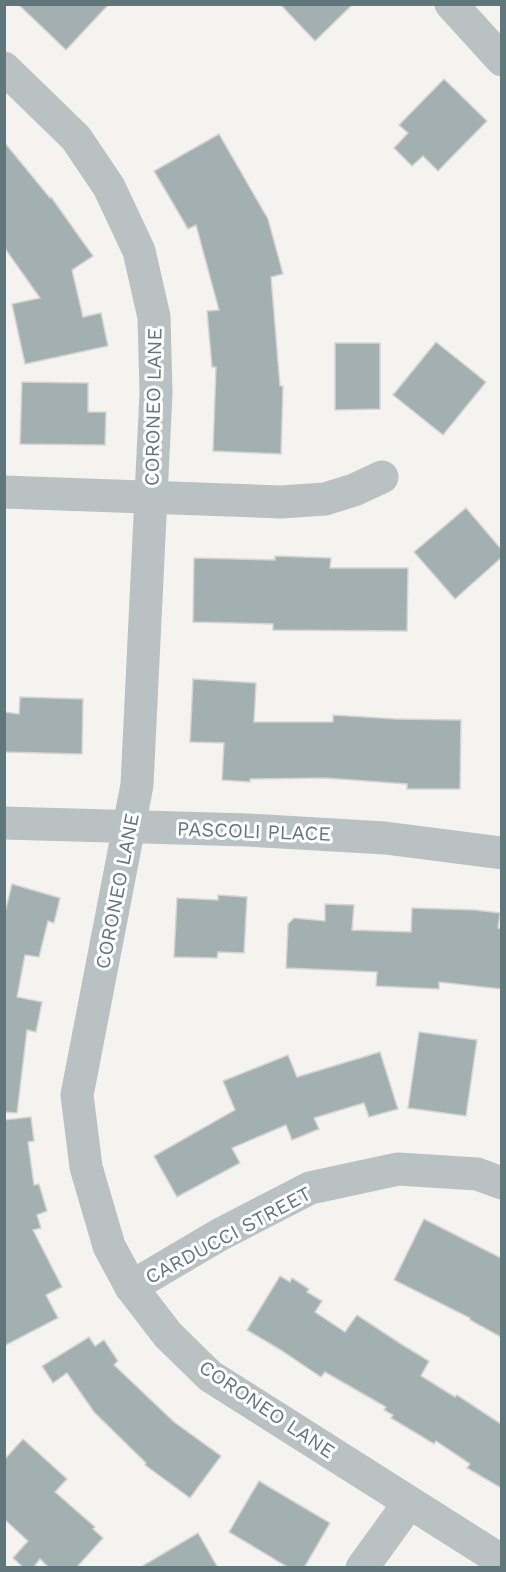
<svg xmlns="http://www.w3.org/2000/svg" width="506" height="1572" font-family="'Work Sans',sans-serif">
<style>
.building{fill:#a3b0b1;stroke:#d5d4d3;stroke-width:1.5}
.lines{fill:none;stroke-linecap:round;stroke-linejoin:round}
.minor{stroke:#bac1c3;stroke-width:33}
.labels{text-anchor:middle;stroke-width:6;stroke-linejoin:round;paint-order:stroke}
.street-label{font-size:20px;fill:#5f767b;stroke:#fff}
</style>
<rect width="100%" height="100%" fill="#f4f3f0"/>
<!-- building -->
<g class="building">
<path d="M 18,4 L 109,4 L 66,50 Z"/>
<path d="M 280,4 L 353,4 L 315,41 Z"/>
<path d="M 444,79 L 487,121 L 438,171 L 423,156 L 412,166 L 394,148 L 408,133 L 399,125 Z"/>
<path d="M 219,134 L 268,219 L 283,274 L 271,277 L 280,386 L 283,386 L 281,454 L 213,451 L 216,367 L 212,367 L 207,311 L 219,310 L 196,225 L 188,229 L 154,171 Z"/>
<path d="M 4,142 L 50,198 L 51,197 L 93,256 L 72,270 L 83,317 L 101,313 L 108,346 L 25,364 L 12,304 L 40,298 L 4,247 Z"/>
<path d="M 436,342 L 486,382 L 443,435 L 393,395 Z"/>
<path d="M 335,343 L 380,343 L 380,409 L 335,410 Z"/>
<path d="M 22,382 L 88,383 L 88,412 L 106,412 L 105,445 L 20,444 Z"/>
<path d="M 466,508 L 501,549 L 501,558 L 455,599 L 414,552 Z"/>
<path d="M 275,556 L 331,558 L 330,568 L 408,568 L 407,631 L 273,630 L 273,624 L 193,622 L 194,558 L 275,560 Z"/>
<path d="M 193,679 L 256,683 L 254,722 L 333,722 L 333,715 L 396,719 L 461,720 L 460,789 L 407,789 L 407,784 L 325,778 L 250,779 L 250,782 L 222,780 L 224,743 L 190,742 Z"/>
<path d="M 20,697 L 83,699 L 82,754 L 4,752 L 4,712 L 19,714 Z"/>
<path d="M 12,884 L 60,898 L 54,923 L 48,921 L 39,957 L 25,955 L 17,997 L 42,1002 L 36,1032 L 27,1030 L 17,1113 L 4,1112 L 4,916 Z"/>
<path d="M 218,895 L 247,897 L 244,953 L 218,952 L 217,958 L 174,957 L 177,898 L 218,900 Z"/>
<path d="M 325,904 L 354,905 L 352,930 L 411,932 L 412,908 L 475,910 L 500,913 L 498,928 L 501,929 L 501,989 L 439,982 L 439,989 L 376,986 L 377,972 L 286,968 L 288,924 L 294,918 L 325,921 Z"/>
<path d="M 419,1032 L 477,1040 L 466,1116 L 408,1108 Z"/>
<path d="M 380,1052 L 398,1109 L 369,1117 L 364,1103 L 314,1118 L 319,1129 L 292,1140 L 286,1125 L 232,1148 L 240,1163 L 177,1197 L 154,1156 L 235,1110 L 223,1081 L 288,1055 L 297,1077 Z"/>
<path d="M 31,1117 L 34,1141 L 28,1142 L 34,1185 L 39,1184 L 47,1211 L 37,1215 L 41,1228 L 33,1230 L 62,1287 L 46,1295 L 58,1318 L 4,1346 L 4,1120 Z"/>
<path d="M 424,1219 L 501,1258 L 501,1337 L 470,1320 L 470,1318 L 394,1280 Z"/>
<path d="M 280,1276 L 290,1282 L 292,1278 L 309,1289 L 307,1292 L 322,1301 L 315,1312 L 345,1332 L 357,1315 L 401,1344 L 429,1361 L 421,1376 L 455,1397 L 457,1395 L 501,1424 L 501,1488 L 467,1468 L 470,1464 L 436,1441 L 434,1444 L 391,1418 L 393,1415 L 384,1410 L 386,1407 L 325,1372 L 321,1377 L 279,1349 L 247,1330 Z"/>
<path d="M 89,1337 L 95,1346 L 104,1340 L 118,1361 L 114,1365 L 174,1422 L 221,1456 L 190,1498 L 145,1465 L 146,1463 L 94,1412 L 67,1373 L 53,1383 L 42,1366 Z"/>
<path d="M 23,1439 L 67,1479 L 55,1492 L 95,1527 L 93,1529 L 103,1538 L 76,1568 L 49,1568 L 40,1559 L 33,1568 L 24,1568 L 13,1558 L 28,1541 L 4,1519 L 4,1460 Z"/>
<path d="M 259,1481 L 330,1523 L 304,1568 L 289,1568 L 229,1532 Z"/>
<path d="M 198,1533 L 218,1568 L 139,1568 Z"/>
</g>
<g class="lines">
<!-- minor -->
<g class="minor">
<path d="M 451,4 L 502,60"/>
<path d="M 4,68 L 76,138 L 109,187 L 139,251 L 154,317 L 156,393 L 137,785 L 77,1095 L 86,1167 L 109,1246 L 131,1287 L 168,1335 L 210,1376 L 502,1561"/>
<path d="M 4,492 L 281,502 L 325,499 L 354,490 L 382,477"/>
<path d="M 4,823 L 248,830 L 385,838 L 502,853"/>
<path d="M 131,1287 L 219,1235 L 310,1188 L 398,1169 L 477,1174 L 502,1183"/>
<path d="M 362,1568 L 409,1503"/>
</g>
</g>
<g class="labels">
<!-- street labels -->
<g class="street-label">
<text transform="translate(153 407) rotate(-89)" y="7">CORONEO LANE</text>
<text transform="translate(254 831) rotate(2)" y="7">PASCOLI PLACE</text>
<text transform="translate(117 891) rotate(-79)" y="7">CORONEO LANE</text>
<text transform="translate(228 1235) rotate(-28)" y="7">CARDUCCI STREET</text>
<text transform="translate(267 1409) rotate(34)" y="7">CORONEO LANE</text>
</g>
</g>
<!-- border -->
<rect width="506" height="1572" fill="none" stroke="#5f767b" stroke-width="12"/>
</svg>
